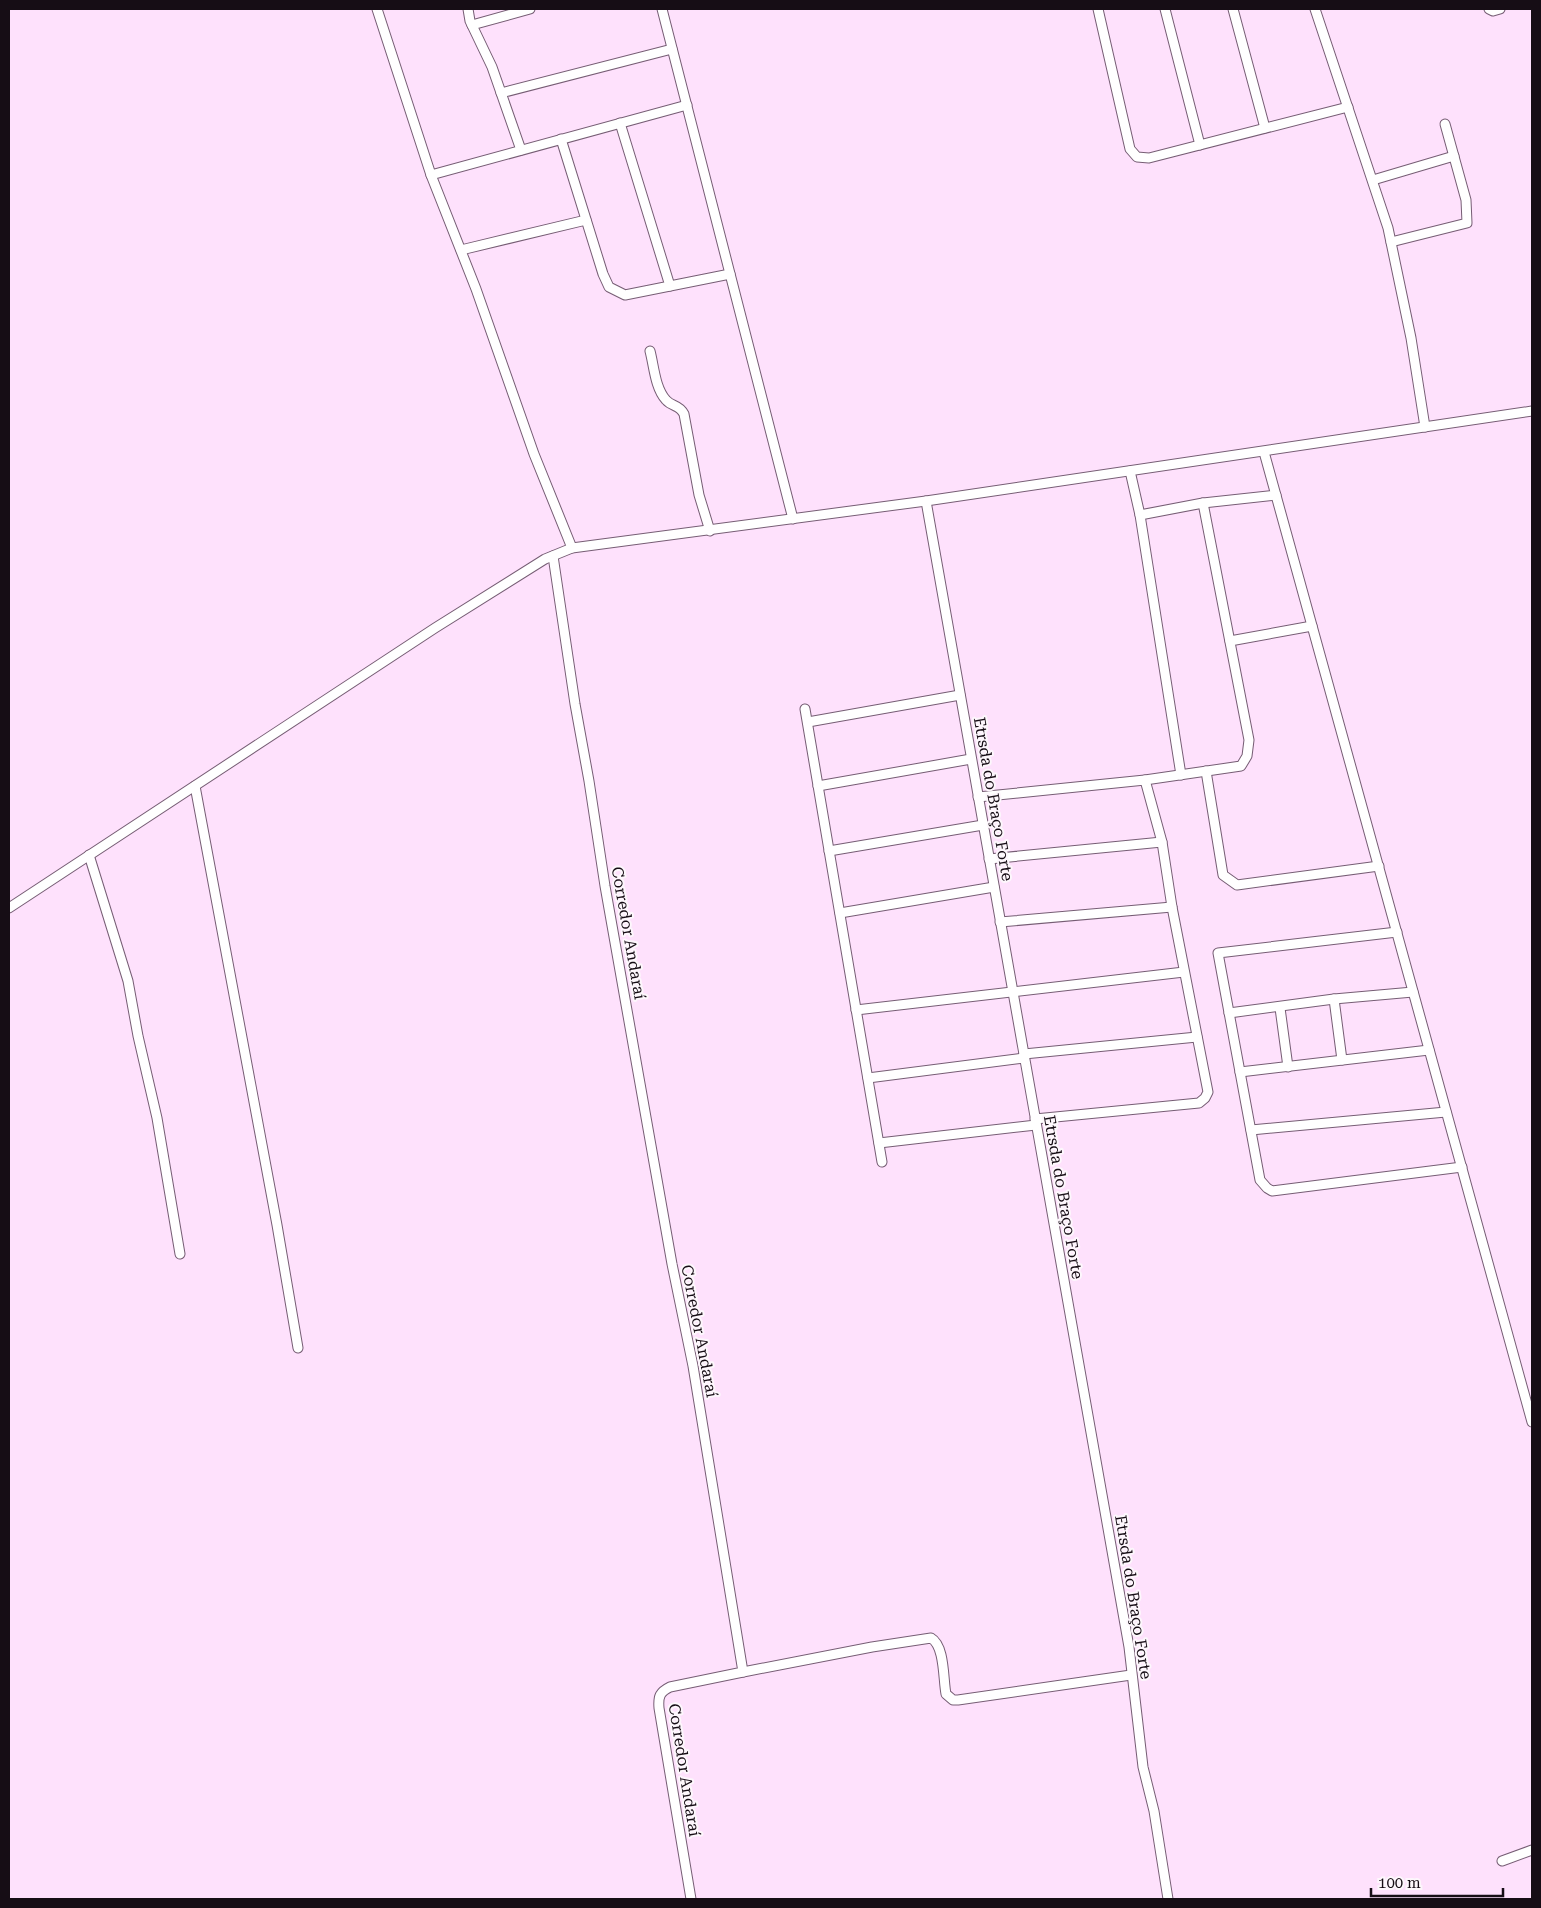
<svg xmlns="http://www.w3.org/2000/svg" width="1541" height="1908" font-family="'Roboto Serif',serif">
<style>
.lines{fill:none;stroke-linecap:round;stroke-linejoin:round}
.minor-casing{stroke:#765d74;stroke-width:11}
.minor{stroke:#fff;stroke-width:9}
.labels{text-anchor:middle;stroke-width:4;stroke-linejoin:round;paint-order:stroke}
.street-label{font-size:16px;fill:#160d15;stroke:#fdf7fc}
</style>
<rect width="100%" height="100%" fill="#fee1fc"/>
<g class="lines">
<defs>
<g id="minor">
<path d="M 377,9 L 431,175 L 476,289 L 534,454 L 572,548"/>
<path d="M 468,9 L 470,21 L 492,67 L 521,150"/>
<path d="M 662,9 L 793,519"/>
<path d="M 1098,9 L 1130,149 L 1137,157 L 1149,158 L 1348,107"/>
<path d="M 1165,9 L 1200,145"/>
<path d="M 1233,9 L 1265,128"/>
<path d="M 1315,9 L 1388,228 L 1411,338 L 1425,427"/>
<path d="M 1489,9 L 1493,11 L 1500,9"/>
<path d="M 472,25 L 530,9"/>
<path d="M 501,93 L 672,49"/>
<path d="M 620,123 L 670,286"/>
<path d="M 561,139 L 603,274 L 609,287 L 625,295 L 730,274"/>
<path d="M 431,175 L 687,105"/>
<path d="M 1373,180 L 1454,156"/>
<path d="M 1391,242 L 1467,223 L 1466,200 L 1445,124"/>
<path d="M 461,250 L 586,220"/>
<path d="M 650,351 C 654,366 655,388 666,400 C 672,407 679,404 684,414 L 699,495 L 710,531"/>
<path d="M 1264,452 L 1532,1422"/>
<path d="M 1130,471 L 1140,515 L 1181,775"/>
<path d="M 926,501 L 1129,1647 L 1143,1767 L 1154,1811 L 1168,1899"/>
<path d="M 1140,515 L 1203,503 L 1276,495"/>
<path d="M 553,556 L 575,704 L 589,781 L 605,886 L 672,1264 L 693,1366 L 743,1672 L 670,1687 C 660,1692 658,1696 659,1708 L 691,1899"/>
<path d="M 1230,641 L 1312,626"/>
<path d="M 805,709 L 882,1162"/>
<path d="M 808,722 L 960,695"/>
<path d="M 1206,771 L 1223,875 L 1237,885 L 1379,866"/>
<path d="M 1145,780 L 1241,766 L 1247,756 L 1249,740 L 1203,503"/>
<path d="M 195,786 L 277,1225 L 298,1348"/>
<path d="M 818,786 L 971,759"/>
<path d="M 978,797 L 1145,780 L 1162,842 L 1172,907 L 1208,1092 L 1205,1098 L 1199,1103 L 1035,1119"/>
<path d="M 829,851 L 983,825"/>
<path d="M 89,855 L 128,981 L 138,1036 L 157,1118 L 180,1254"/>
<path d="M 989,859 L 1162,842"/>
<path d="M 9,908 L 435,628 L 545,559 L 572,548 L 926,501 L 1532,411"/>
<path d="M 840,913 L 994,887"/>
<path d="M 1000,922 L 1172,907"/>
<path d="M 1397,932 L 1218,953 L 1260,1180 L 1267,1188 L 1272,1191 L 1462,1167"/>
<path d="M 1334,999 L 1342,1060"/>
<path d="M 1280,1008 L 1288,1067"/>
<path d="M 856,1010 L 1184,972"/>
<path d="M 1229,1013 L 1334,999 L 1413,992"/>
<path d="M 1024,1054 L 1197,1037"/>
<path d="M 1240,1072 L 1429,1050"/>
<path d="M 868,1078 L 1024,1058"/>
<path d="M 1251,1130 L 1446,1112"/>
<path d="M 879,1143 L 1036,1125"/>
<path d="M 743,1672 L 872,1647 L 931,1638 C 945,1646 943,1679 946,1694 L 953,1700 L 958,1700 L 1131,1675"/>
<path d="M 1502,1861 L 1532,1850"/>
</g>
</defs>
<!-- minor casing -->
<use href="#minor" class="minor-casing"/>
<!-- minor -->
<use href="#minor" class="minor"/>
</g>
<g class="labels">
<!-- street labels -->
<g class="street-label">
<text transform="translate(994 799) rotate(80)" y="6">Etrsda do Braço Forte</text>
<text transform="translate(629 933) rotate(80)" y="6">Corredor Andaraí</text>
<text transform="translate(1064 1197) rotate(80)" y="6">Etrsda do Braço Forte</text>
<text transform="translate(700 1331) rotate(79)" y="6">Corredor Andaraí</text>
<text transform="translate(1134 1597) rotate(81)" y="6">Etrsda do Braço Forte</text>
<text transform="translate(685 1770) rotate(81)" y="6">Corredor Andaraí</text>
</g>
</g>
<!-- border -->
<rect width="1541" height="1908" fill="none" stroke="#160d15" stroke-width="20"/>
<!-- scale -->
<path d="M1371 1888v8h132v-8" fill="none" stroke="#160d15" stroke-width="2.5"/>
<text x="1378" y="1888" font-size="15" fill="#160d15" stroke="#fdf7fc" stroke-width="4" paint-order="stroke">100 m</text>
</svg>
